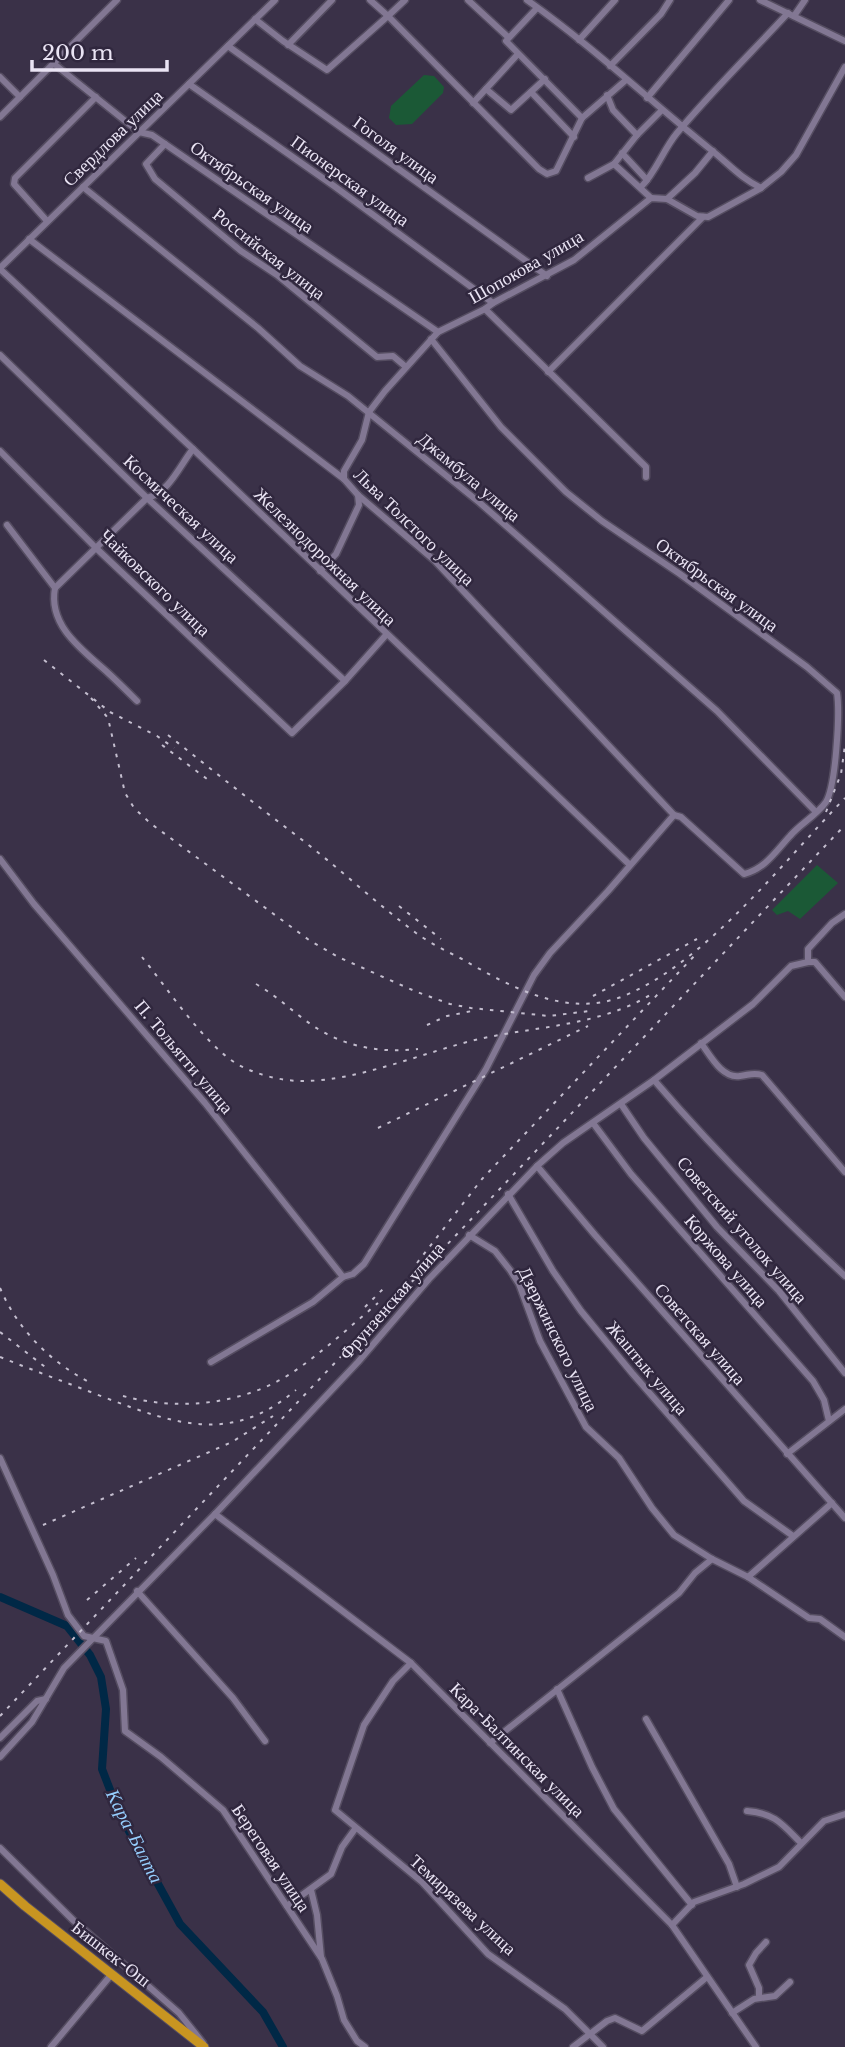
<svg xmlns="http://www.w3.org/2000/svg" width="845" height="2047" font-family="'Libre Baskerville',serif">
<style>
.green{fill:#1b5936}
.lines{fill:none;stroke-linecap:round;stroke-linejoin:round}
.river{stroke:#002846;stroke-width:8}
.minor-casing{stroke:#554d61;stroke-width:9}
.highway-casing{stroke:#554d61;stroke-width:11}
.minor{stroke:#827793;stroke-width:6}
.highway{stroke:#c89521;stroke-width:9}
.rail{stroke:#c4becf;stroke-width:2;stroke-dasharray:3.5 7;stroke-linecap:butt}
.labels{text-anchor:middle;stroke-width:5;stroke-linejoin:round;paint-order:stroke}
.street-label{font-size:18px;fill:#eae4f4;stroke:#30273e}
.water-label{font-size:19px;font-style:italic;fill:#96cefe;stroke:#30273e}
</style>
<rect width="100%" height="100%" fill="#3a3148"/>
<!-- green -->
<g class="green">
<path d="M 424,75 L 434,76 L 444,87 L 443,93 L 412,124 L 396,125 L 389,118 L 391,106 Z"/>
<path d="M 817,865 L 838,883 L 800,919 L 788,911 L 777,915 L 772,910 Z"/>
</g>
<g class="lines">
<!-- river -->
<path class="river" d="M 0,1597 L 67,1626 L 90,1655 L 101,1677 L 106,1709 L 102,1769 L 119,1813 L 180,1924 L 263,2012 L 283,2047"/>
<defs>
<g id="minor">
<path d="M 405,0 L 388,16 L 539,169 L 547,174 L 556,171 L 582,118 L 626,80"/>
<path d="M 468,0 L 508,37"/>
<path d="M 527,0 C 591,45 649,100 710,149 C 729,164 739,177 761,188"/>
<path d="M 760,0 L 845,41"/>
<path d="M 537,8 L 506,41 L 582,118"/>
<path d="M 794,16 L 805,0"/>
<path d="M 255,19 L 283,41 L 327,70 L 388,16 L 370,0"/>
<path d="M 579,40 L 615,0"/>
<path d="M 288,45 L 332,0"/>
<path d="M 228,46 L 547,276"/>
<path d="M 53,63 L 139,132 L 152,135 L 438,332"/>
<path d="M 610,66 L 661,14 L 670,0"/>
<path d="M 0,77 L 20,97"/>
<path d="M 189,84 L 334,186 L 493,303"/>
<path d="M 486,89 L 511,110 L 545,79"/>
<path d="M 531,92 L 574,137"/>
<path d="M 607,95 L 613,110 L 637,135"/>
<path d="M 647,98 L 729,0"/>
<path d="M 473,103 L 518,54"/>
<path d="M 0,117 L 117,0"/>
<path d="M 165,144 L 146,164 L 155,179 L 241,251 L 277,275 L 377,357 L 393,356 L 406,367"/>
<path d="M 622,153 L 647,180"/>
<path d="M 614,164 L 651,198"/>
<path d="M 588,178 L 614,164 L 637,135 L 662,110"/>
<path d="M 83,187 L 258,328 L 300,366 L 348,396 L 480,503 L 717,711 L 816,812"/>
<path d="M 641,187 C 656,172 663,150 677,133 C 712,91 751,53 788,13"/>
<path d="M 667,199 L 695,173 L 713,151"/>
<path d="M 47,221 L 14,184 L 15,178 L 96,97"/>
<path d="M 29,239 L 344,479 L 358,495 L 434,560 L 674,815 L 681,817 L 744,874 C 765,869 776,851 790,836 C 800,824 817,815 826,802 C 836,785 840,713 837,693 L 807,667 L 680,574 L 602,521 L 566,492 L 501,427 L 431,339"/>
<path d="M 0,268 L 275,0"/>
<path d="M 0,269 L 193,449 L 630,865"/>
<path d="M 485,309 L 646,467 L 646,477"/>
<path d="M 0,355 L 147,498 L 345,681"/>
<path d="M 548,372 L 703,217"/>
<path d="M 0,451 L 97,549 L 292,733 L 345,681 L 386,635"/>
<path d="M 344,479 L 344,471 L 362,440 L 369,412 L 385,391 L 438,332 L 485,309 L 493,303 L 574,260 L 651,198 L 667,199 L 697,216 L 708,217 L 761,188 L 781,172 L 796,155 L 845,67"/>
<path d="M 7,525 L 55,588 C 48,625 81,649 106,671 C 117,681 127,691 137,701"/>
<path d="M 320,571 L 336,554 L 359,505 L 358,495"/>
<path d="M 55,588 L 147,498 C 169,493 180,465 193,449"/>
<path d="M 0,859 L 34,904 L 205,1103 L 343,1277"/>
<path d="M 808,962 L 808,949 L 832,923 L 845,914"/>
<path d="M 808,962 L 815,962 L 845,997"/>
<path d="M 701,1043 C 710,1055 722,1079 740,1076 C 749,1075 753,1072 762,1075 L 845,1172"/>
<path d="M 654,1080 C 713,1149 778,1214 845,1276"/>
<path d="M 621,1104 L 644,1138 L 717,1227 L 779,1291 L 845,1373"/>
<path d="M 593,1123 L 631,1174 L 813,1381 L 824,1400 L 829,1421"/>
<path d="M 537,1166 L 595,1235 L 845,1518"/>
<path d="M 508,1194 L 553,1271 L 581,1311 L 632,1373 L 744,1501 L 793,1536"/>
<path d="M 469,1235 L 495,1251 L 510,1270 L 519,1284 L 540,1341 L 586,1427 L 619,1458 L 652,1508 L 674,1535 L 712,1559 L 748,1577 L 809,1618 L 820,1619 L 845,1637"/>
<path d="M 211,1362 L 313,1302 L 343,1277 L 353,1274 L 364,1264 L 486,1069 L 534,975 L 550,953 L 608,891 L 674,815"/>
<path d="M 787,1454 L 845,1409"/>
<path d="M 0,1458 L 53,1575 L 68,1615 L 84,1636 L 106,1641 L 123,1690 L 125,1731 L 161,1757 L 223,1810 L 322,1959 L 337,1996 L 344,2020 L 357,2041 L 365,2047"/>
<path d="M 215,1514 L 411,1663 L 672,1925 L 756,2047"/>
<path d="M 748,1577 L 832,1503"/>
<path d="M 137,1591 L 233,1698 L 265,1741"/>
<path d="M 411,1663 L 393,1681 L 364,1725 L 335,1810 L 422,1882 L 488,1954 L 565,2009 L 603,2047"/>
<path d="M 557,1689 L 592,1767 L 614,1809 L 692,1905"/>
<path d="M 646,1719 L 729,1864 L 737,1887"/>
<path d="M 0,1738 L 37,1701 L 46,1699"/>
<path d="M 490,1743 L 679,1593 L 695,1573 L 712,1559"/>
<path d="M 0,1757 L 32,1722 L 64,1668 L 215,1514 L 358,1362 L 429,1279 L 537,1166 L 563,1143 L 654,1080 L 753,1004 L 791,966 L 808,962"/>
<path d="M 747,1811 C 775,1813 783,1825 801,1843"/>
<path d="M 0,1848 L 74,1921 L 179,2013 L 203,2043"/>
<path d="M 311,1890 L 317,1915 L 321,1957"/>
<path d="M 287,1906 L 331,1874 L 342,1847 L 355,1829"/>
<path d="M 672,1925 L 694,1902 L 744,1884 L 779,1867 L 824,1821 L 845,1814"/>
<path d="M 759,1997 L 759,1988 L 749,1965 L 756,1953 L 766,1942"/>
<path d="M 732,2013 L 754,1999 L 775,1996 L 790,1982"/>
<path d="M 51,2047 L 111,1975"/>
<path d="M 573,2047 L 607,2021 L 615,2018 L 642,2031 L 707,1977"/>
</g>
<path id="highway" d="M 0,1884 L 25,1906 L 204,2047"/>
</defs>
<!-- minor casing -->
<use href="#minor" class="minor-casing"/>
<!-- highway casing -->
<use href="#highway" class="highway-casing"/>
<!-- minor -->
<use href="#minor" class="minor"/>
<!-- highway -->
<use href="#highway" class="highway"/>
<!-- rail -->
<g class="rail">
<path d="M 44,660 L 110,712 L 157,736 L 174,748"/>
<path d="M 91,698 L 108,718 L 125,793 L 134,808 L 150,823 L 309,940 L 338,957 L 417,992 L 450,1004 L 471,1008 L 549,1016 L 590,1011"/>
<path d="M 168,735 C 212,770 256,805 301,839 C 340,869 376,903 416,933 C 430,943 446,951 462,959 C 509,986 565,1018 621,997 C 704,965 783,862 845,798"/>
<path d="M 162,745 L 207,779"/>
<path d="M 826,812 L 841,774 L 845,745"/>
<path d="M 399,906 L 441,939"/>
<path d="M 142,957 C 167,988 204,1044 237,1064 C 257,1075 281,1081 303,1081 C 359,1081 424,1052 479,1039 C 538,1026 599,1026 652,994"/>
<path d="M 256,984 C 279,997 297,1016 318,1029 C 349,1048 383,1053 418,1049"/>
<path d="M 593,996 L 697,939"/>
<path d="M 427,1025 L 447,1016 L 472,1011"/>
<path d="M 378,1128 L 588,1026"/>
<path d="M 417,1263 L 482,1179 L 698,952"/>
<path d="M 0,1288 C 18,1330 50,1362 91,1383"/>
<path d="M 365,1307 L 384,1288"/>
<path d="M 0,1332 L 49,1370"/>
<path d="M 0,1357 C 35,1371 70,1384 106,1398 C 177,1425 232,1444 296,1390"/>
<path d="M 123,1396 C 182,1412 249,1404 299,1368 C 327,1348 352,1325 378,1303"/>
<path d="M 43,1525 L 232,1442 L 273,1416"/>
<path d="M 87,1600 L 136,1558"/>
<path d="M 0,1716 L 845,825"/>
</g>
</g>
<g class="labels">
<!-- street labels -->
<g class="street-label">
<text transform="translate(113 138) rotate(-44)" y="6">Свердлова улица</text>
<text transform="translate(396 150) rotate(36)" y="6">Гоголя улица</text>
<text transform="translate(350 181) rotate(36)" y="6">Пионерская улица</text>
<text transform="translate(252 187) rotate(35)" y="6">Октябрьская улица</text>
<text transform="translate(269 254) rotate(38)" y="6">Российская улица</text>
<text transform="translate(526 267) rotate(-30)" y="6">Шопокова улица</text>
<text transform="translate(469 477) rotate(40)" y="6">Джамбула улица</text>
<text transform="translate(181 509) rotate(43)" y="6">Космическая улица</text>
<text transform="translate(414 527) rotate(44)" y="6">Льва Толстого улица</text>
<text transform="translate(325 557) rotate(44)" y="6">Железнодорожная улица</text>
<text transform="translate(155 583) rotate(44)" y="6">Чайковского улица</text>
<text transform="translate(717 585) rotate(36)" y="6">Октябрьская улица</text>
<text transform="translate(184 1057) rotate(50)" y="6">П. Тольятти улица</text>
<text transform="translate(742 1230) rotate(49)" y="6">Советский уголок улица</text>
<text transform="translate(726 1261) rotate(49)" y="6">Коржова улица</text>
<text transform="translate(392 1301) rotate(-49)" y="6">Фрунзенская улица</text>
<text transform="translate(700 1334) rotate(49)" y="6">Советская улица</text>
<text transform="translate(558 1339) rotate(64)" y="6">Дзержинского улица</text>
<text transform="translate(647 1368) rotate(50)" y="6">Жаштык улица</text>
<text transform="translate(517 1750) rotate(45)" y="6">Кара-Балтинская улица</text>
<text transform="translate(271 1858) rotate(56)" y="6">Береговая улица</text>
<text transform="translate(463 1905) rotate(43)" y="6">Темирязева улица</text>
<text transform="translate(111 1954) rotate(38)" y="6">Бишкек-Ош</text>
</g>
<!-- water labels -->
<g class="water-label">
<text transform="translate(135 1836) rotate(63)" y="7">Кара-Балта</text>
</g>
</g>
<!-- scale -->
<path d="M32 60v10h135v-10" fill="none" stroke="#eae4f4" stroke-width="3.5"/>
<text x="42" y="60" font-size="21" fill="#eae4f4" stroke="#30273e" stroke-width="5" paint-order="stroke">200 m</text>
</svg>
